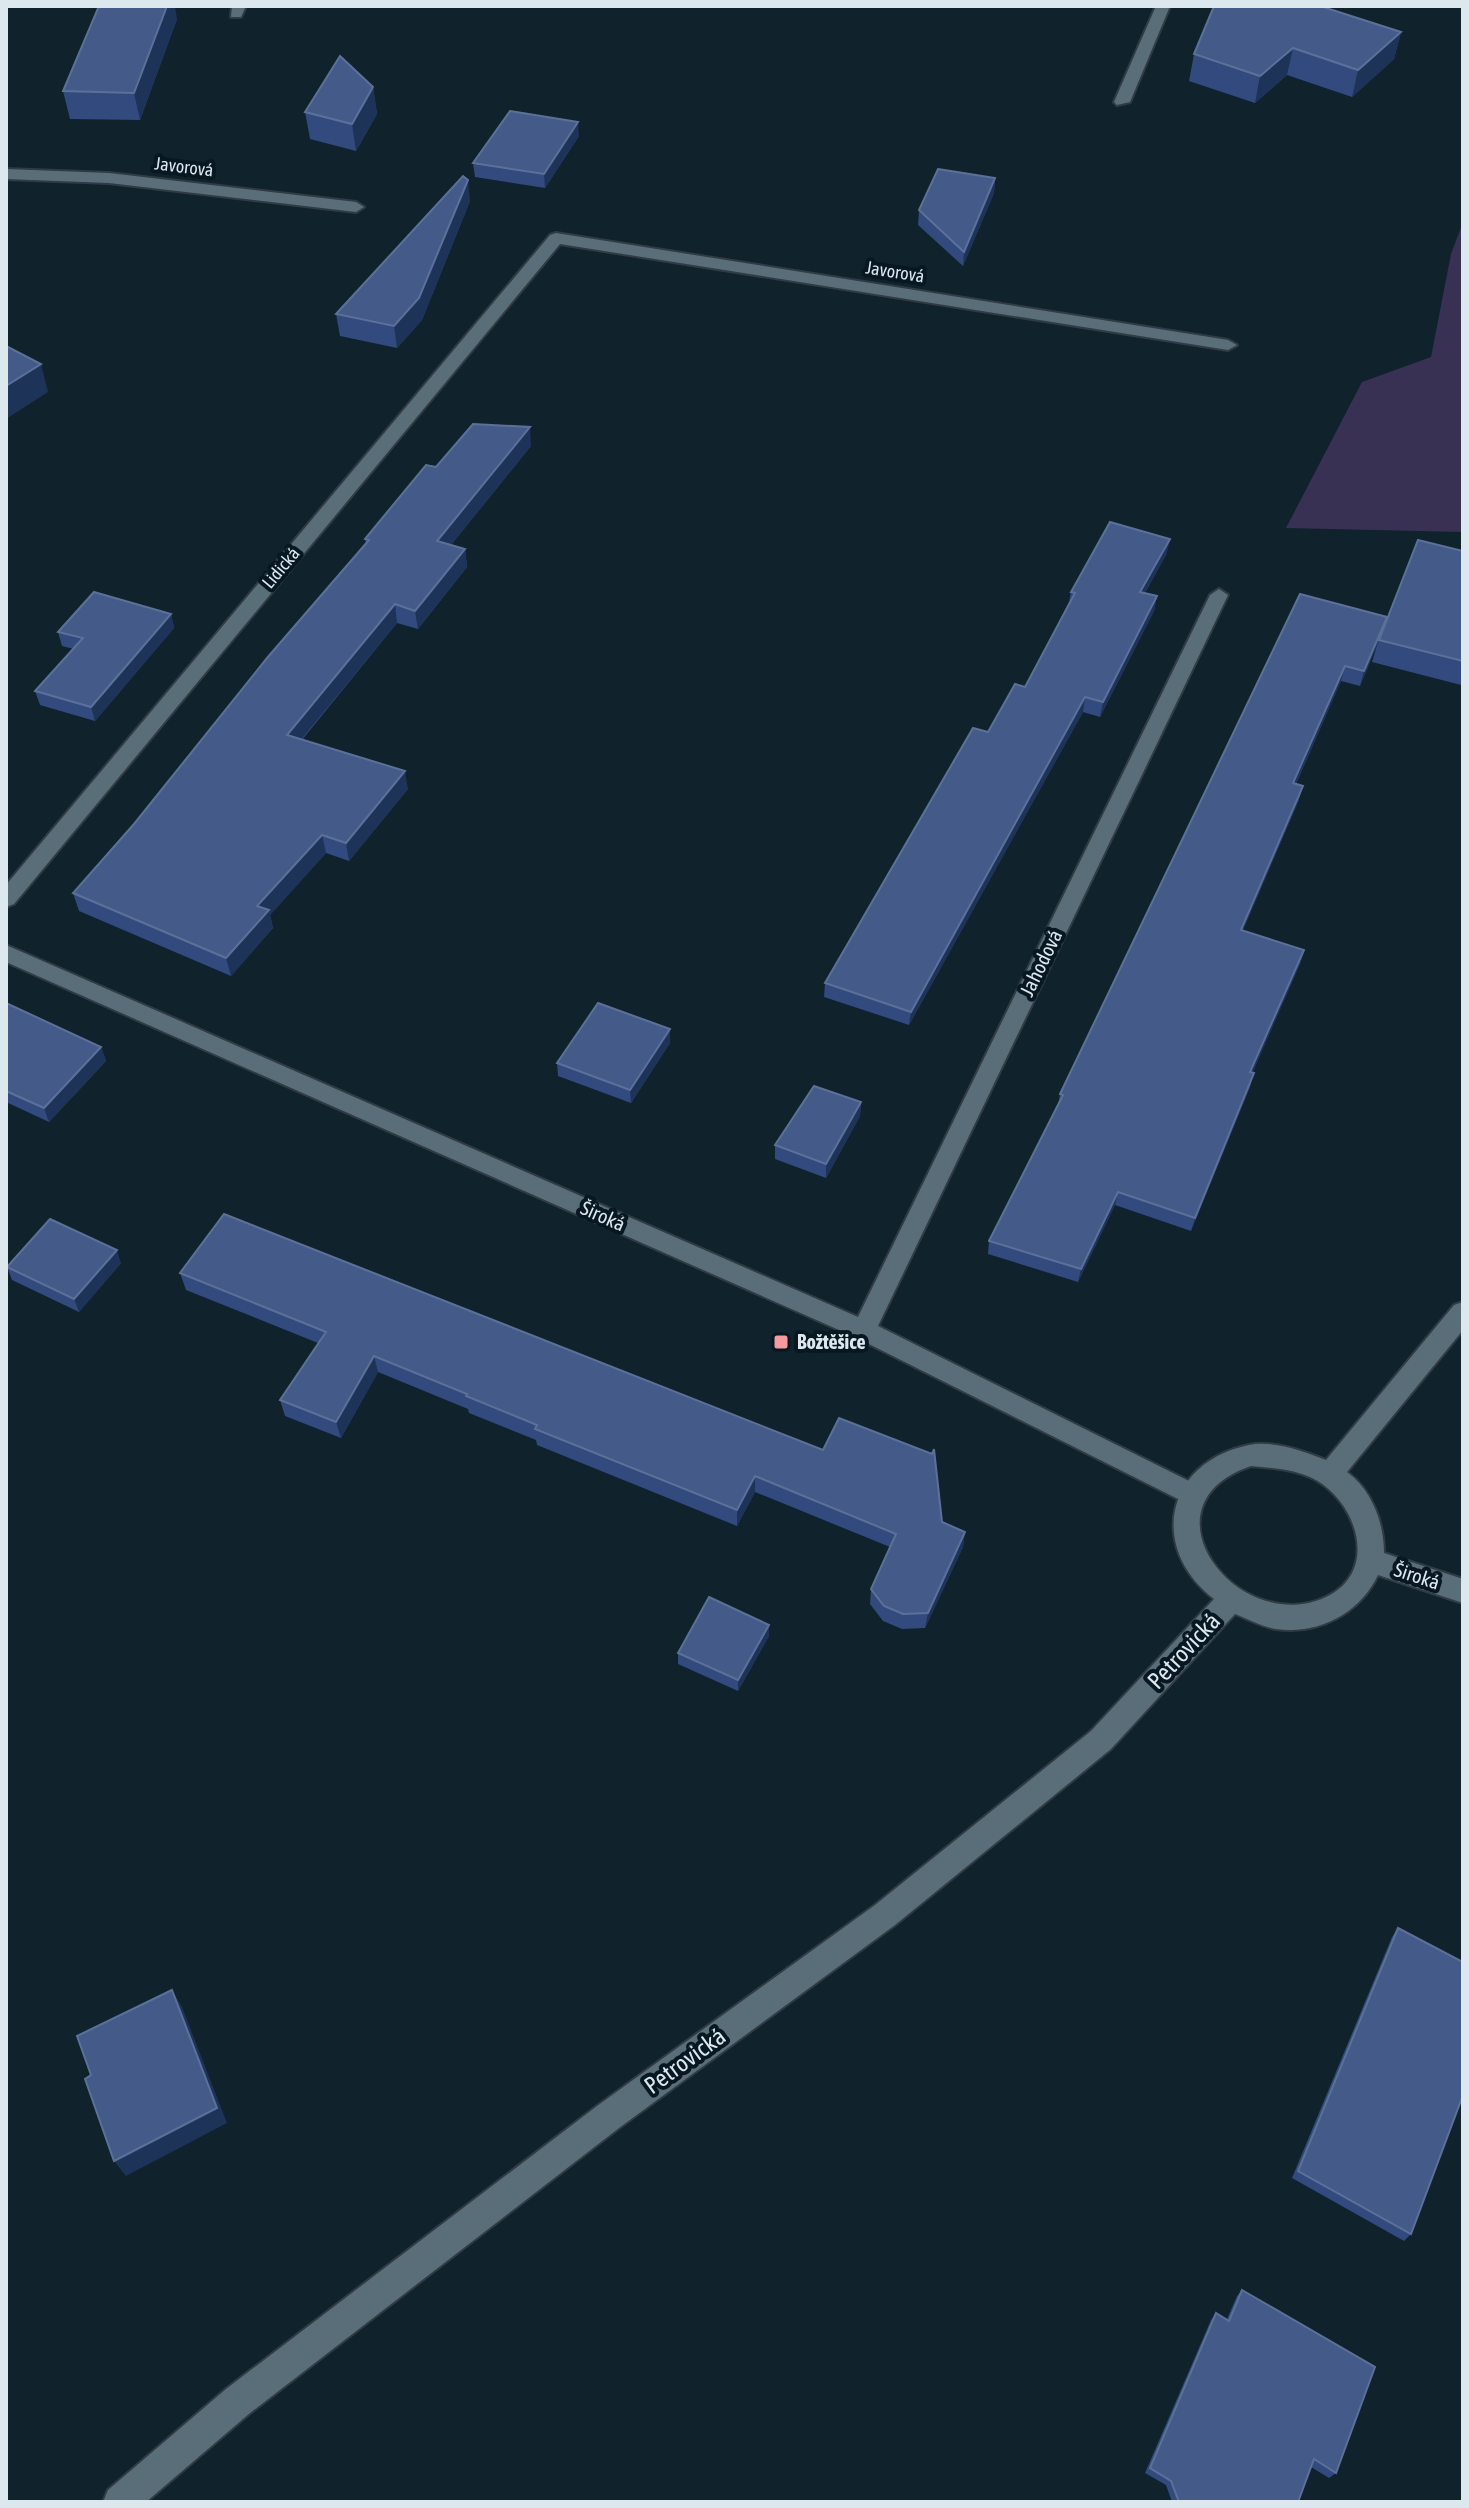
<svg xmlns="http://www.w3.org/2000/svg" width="1469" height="2508" font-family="'Asap Condensed',sans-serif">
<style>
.green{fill:#383154}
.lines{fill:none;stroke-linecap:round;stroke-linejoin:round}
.street-casing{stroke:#303b44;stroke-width:4}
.secondary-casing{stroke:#303b44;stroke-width:4}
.street{fill:#5a6e7a;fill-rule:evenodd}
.secondary{fill:#5a6e7a;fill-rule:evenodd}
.wall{fill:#324a7d}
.shaded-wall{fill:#1d3357}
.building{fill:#445b89;stroke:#5c7199;stroke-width:2}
.poi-dot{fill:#f59b9d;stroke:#071822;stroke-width:3}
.labels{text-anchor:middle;stroke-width:8;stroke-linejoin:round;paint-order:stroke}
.far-street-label{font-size:18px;fill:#dce7ee;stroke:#071822}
.street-label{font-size:20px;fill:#dce7ee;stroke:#071822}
.poi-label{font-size:20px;font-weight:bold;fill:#dce7ee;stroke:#071822;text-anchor:start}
.near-street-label{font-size:24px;fill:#dce7ee;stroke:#071822}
</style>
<rect width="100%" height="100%" fill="#10222c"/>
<!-- green -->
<path class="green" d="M 1463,222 L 1463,532 L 1286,528 L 1362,382 L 1431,357 L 1451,254 Z"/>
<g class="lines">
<defs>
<g id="street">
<path d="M 232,6 L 246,6 L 241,17 L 231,17 Z"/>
<path d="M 1156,6 L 1170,6 L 1130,102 L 1117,105 L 1114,102 Z"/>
<path d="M 6,169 L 109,173 L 356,202 L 364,207 L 356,212 L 109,183 L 6,179 Z"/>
<path d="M 556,233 L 1228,340 L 1237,345 L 1228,350 L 560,244 L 14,904 L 6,907 L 6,885 L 550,235 Z"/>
<path d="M 1219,589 L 1228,595 L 878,1326 L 1201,1487 L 1205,1495 L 1201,1503 L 1192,1506 L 855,1337 L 6,962 L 6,945 L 858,1317 L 1210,595 Z"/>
</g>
<path id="secondary" d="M 1463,1302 L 1463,1330 L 1347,1472 C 1372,1490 1384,1523 1384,1553 L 1463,1579 L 1463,1603 L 1378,1575 C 1360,1613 1319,1635 1276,1629 C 1263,1627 1248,1619 1235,1614 L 1111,1749 L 895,1925 L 619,2128 L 250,2413 L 146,2502 L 103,2502 L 108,2490 L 226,2389 L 597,2106 L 875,1905 L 1091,1731 L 1214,1599 C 1148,1548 1165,1462 1249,1445 C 1273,1440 1304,1451 1326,1460 L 1454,1305 ZM 1251,1466 C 1273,1468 1296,1469 1316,1480 C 1358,1504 1379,1572 1326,1597 C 1238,1638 1136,1505 1251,1466 Z"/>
</defs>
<!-- street casing -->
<use href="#street" class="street-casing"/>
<!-- secondary casing -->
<use href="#secondary" class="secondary-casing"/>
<!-- street -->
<use href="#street" class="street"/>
<!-- secondary -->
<use href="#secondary" class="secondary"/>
</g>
<!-- wall -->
<g class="wall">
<path d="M 177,19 L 140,120 L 70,119 L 63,91 Z"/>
<path d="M 1401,32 L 1394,59 L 1352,97 L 1287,75 L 1255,103 L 1189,81 L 1194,54 Z"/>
<path d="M 373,87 L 377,114 L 356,151 L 310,139 L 305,112 Z"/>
<path d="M 579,136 L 545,188 L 475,177 L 473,163 Z"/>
<path d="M 995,178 L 994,193 L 963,266 L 918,225 L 919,210 Z"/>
<path d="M 470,201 L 422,320 L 397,348 L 340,336 L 336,314 Z"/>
<path d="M 531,446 L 451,545 L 465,549 L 467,567 L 418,629 L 397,623 L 302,740 L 408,789 L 349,861 L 326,853 L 270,915 L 273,928 L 231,976 L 79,911 L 73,893 L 134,824 L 366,544 L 365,539 L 436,467 Z"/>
<path d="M 1463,551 L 1463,680 L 1461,685 L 1372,662 L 1377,645 L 1360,686 L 1341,681 L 1296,784 L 1299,800 L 1243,930 L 1304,950 L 1300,964 L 1252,1073 L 1250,1087 L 1191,1231 L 1115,1205 L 1078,1282 L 988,1254 L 989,1241 L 1058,1105 L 1060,1094 L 1300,594 L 1387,617 Z"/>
<path d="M 1167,553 L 1145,593 L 1157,596 L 1154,611 L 1100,717 L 1083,712 L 909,1025 L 824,997 L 825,983 L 988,732 L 1025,687 L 1069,602 L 1071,592 Z"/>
<path d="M 171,614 L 174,628 L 95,721 L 40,705 L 35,691 L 74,649 L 62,646 L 58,632 Z"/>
<path d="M 6,1003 L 101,1047 L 106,1061 L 49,1122 L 6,1102 Z"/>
<path d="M 670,1029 L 670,1043 L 631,1103 L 558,1076 L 557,1063 Z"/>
<path d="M 861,1102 L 860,1116 L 826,1178 L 775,1159 L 775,1145 Z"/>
<path d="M 121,1263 L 79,1312 L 12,1280 L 7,1267 Z"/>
<path d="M 180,1273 L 942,1522 L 965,1532 L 963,1547 L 925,1628 L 902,1629 L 883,1621 L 870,1604 L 871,1589 L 890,1547 L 755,1492 L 737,1526 L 537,1445 L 536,1440 L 469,1413 L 468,1409 L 378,1372 L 341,1438 L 285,1416 L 280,1400 L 318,1343 L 186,1290 Z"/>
<path d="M 769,1636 L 738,1691 L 678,1664 L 678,1653 Z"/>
<path d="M 1398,1928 L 1411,2234 L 1404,2241 L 1292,2178 L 1392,1937 Z"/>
<path d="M 1242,2290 L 1336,2473 L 1329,2478 L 1311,2467 L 1297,2502 L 1172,2502 L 1166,2485 L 1145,2473 L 1211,2320 L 1216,2313 L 1227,2319 L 1237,2296 Z"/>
</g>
<!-- shaded-wall -->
<g class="shaded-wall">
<path d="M 167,6 L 175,6 L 177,19 L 140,120 L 134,93 Z"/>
<path d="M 1401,32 L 1394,59 L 1352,97 L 1358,70 Z"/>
<path d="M 1293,48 L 1287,75 L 1255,103 L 1260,76 Z"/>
<path d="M 373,87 L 377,114 L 356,151 L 352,124 Z"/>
<path d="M 578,122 L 579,136 L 545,188 L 544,174 Z"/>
<path d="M 995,178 L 994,193 L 963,266 L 964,252 Z"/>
<path d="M 468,180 L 470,201 L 422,320 L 397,348 L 394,326 Z"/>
<path d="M 41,364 L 48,392 L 6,419 L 6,386 Z"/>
<path d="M 530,427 L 531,446 L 439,560 L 437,541 Z"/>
<path d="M 1170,539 L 1167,553 L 1138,606 L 1140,592 Z"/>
<path d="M 465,549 L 467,567 L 418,629 L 415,611 Z"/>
<path d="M 1157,596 L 1154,611 L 1100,717 L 1103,702 Z"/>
<path d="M 395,604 L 397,623 L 290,753 L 287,735 Z"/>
<path d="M 171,614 L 174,628 L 95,721 L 91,707 Z"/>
<path d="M 1387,617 L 1377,645 L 1360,686 L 1364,671 Z"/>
<path d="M 1345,666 L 1341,681 L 1290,797 L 1293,783 Z"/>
<path d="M 1085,697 L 1083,712 L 909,1025 L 911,1012 Z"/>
<path d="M 405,771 L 408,789 L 349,861 L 346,843 Z"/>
<path d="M 1303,786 L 1299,800 L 1237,944 L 1241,930 Z"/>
<path d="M 322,835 L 326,853 L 270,915 L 273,928 L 231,976 L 226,958 L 257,906 Z"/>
<path d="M 1304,950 L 1300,964 L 1247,1086 L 1250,1072 Z"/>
<path d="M 670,1029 L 670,1043 L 631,1103 L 630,1090 Z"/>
<path d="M 101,1047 L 106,1061 L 49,1122 L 44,1108 Z"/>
<path d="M 1254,1073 L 1250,1087 L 1191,1231 L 1195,1218 Z"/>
<path d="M 861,1102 L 860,1116 L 826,1178 L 826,1164 Z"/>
<path d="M 1118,1192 L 1115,1205 L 1078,1282 L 1081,1269 Z"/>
<path d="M 117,1250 L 121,1263 L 79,1312 L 74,1299 Z"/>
<path d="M 374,1356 L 378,1372 L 341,1438 L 336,1422 Z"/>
<path d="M 755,1476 L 755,1492 L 737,1526 L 737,1510 Z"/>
<path d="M 965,1532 L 963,1547 L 925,1628 L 928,1613 Z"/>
<path d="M 769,1625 L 769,1636 L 738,1691 L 738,1680 Z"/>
<path d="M 172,1990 L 182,2007 L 227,2123 L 126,2176 L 114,2161 Z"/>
</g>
<!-- building -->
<g class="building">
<path d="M 99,6 L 167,6 L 134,93 L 63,91 Z"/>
<path d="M 1214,6 L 1320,6 L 1401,32 L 1358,70 L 1293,48 L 1260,76 L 1194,54 Z"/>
<path d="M 340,56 L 373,87 L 352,124 L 305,112 Z"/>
<path d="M 510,111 L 578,122 L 544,174 L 473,163 Z"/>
<path d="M 938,169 L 995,178 L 964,252 L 919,210 Z"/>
<path d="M 463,176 L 468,180 L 419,298 L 394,326 L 336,314 Z"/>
<path d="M 6,346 L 41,364 L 6,386 Z"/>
<path d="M 473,424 L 530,427 L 437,541 L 465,549 L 415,611 L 395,604 L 287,735 L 405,771 L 346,843 L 322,835 L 257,906 L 269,910 L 226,958 L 73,893 L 134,824 L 267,658 L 369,540 L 365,539 L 426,465 L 436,467 Z"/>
<path d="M 1110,522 L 1170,539 L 1140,592 L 1157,596 L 1103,702 L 1085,697 L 911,1012 L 825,983 L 973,728 L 988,732 L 1015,684 L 1025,687 L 1075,593 L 1071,592 Z"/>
<path d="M 1418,540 L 1463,551 L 1463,661 L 1379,640 Z"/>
<path d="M 94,592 L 171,614 L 91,707 L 35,691 L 83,638 L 58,632 Z"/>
<path d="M 1300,594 L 1387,617 L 1364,671 L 1345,666 L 1293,783 L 1303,786 L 1241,930 L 1304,950 L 1250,1072 L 1254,1073 L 1195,1218 L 1118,1192 L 1081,1269 L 989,1241 L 1063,1095 L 1060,1094 Z"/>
<path d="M 6,1003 L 101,1047 L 44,1108 L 6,1091 Z"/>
<path d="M 598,1003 L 670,1029 L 630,1090 L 557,1063 Z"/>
<path d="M 814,1086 L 861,1102 L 826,1164 L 775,1145 Z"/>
<path d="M 224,1214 L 823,1450 L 839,1418 L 932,1454 L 934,1449 L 942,1522 L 965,1532 L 928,1613 L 903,1614 L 884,1606 L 871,1589 L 896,1534 L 755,1476 L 737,1510 L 535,1429 L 537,1425 L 466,1396 L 467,1394 L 374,1356 L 336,1422 L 280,1400 L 326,1332 L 180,1273 Z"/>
<path d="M 50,1219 L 117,1250 L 74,1299 L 7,1267 Z"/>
<path d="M 709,1597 L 769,1625 L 738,1680 L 678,1653 Z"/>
<path d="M 1398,1928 L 1463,1962 L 1463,2095 L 1411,2234 L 1298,2171 Z"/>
<path d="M 172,1990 L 217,2108 L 114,2161 L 85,2079 L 91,2075 L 77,2036 Z"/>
<path d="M 1242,2290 L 1375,2367 L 1336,2473 L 1314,2459 L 1298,2502 L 1179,2502 L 1171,2481 L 1150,2468 L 1216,2313 L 1229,2321 Z"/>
</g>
<!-- markers -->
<rect class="poi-dot" x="773" y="1334" width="16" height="16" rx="4"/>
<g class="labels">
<!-- far-street labels -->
<g class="far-street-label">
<text transform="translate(184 167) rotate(7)" y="6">Javorová</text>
<text transform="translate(895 272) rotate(9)" y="6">Javorová</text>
<text transform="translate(281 568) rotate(-50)" y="6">Lidická</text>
</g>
<!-- street labels -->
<g class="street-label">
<text transform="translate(1041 963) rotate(-64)" y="7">Jahodová</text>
<text transform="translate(603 1216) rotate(24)" y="7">Široká</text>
<text transform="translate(1417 1576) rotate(18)" y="7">Široká</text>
</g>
<!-- poi labels -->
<g class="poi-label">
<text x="797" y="1349">Božtěšice</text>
</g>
<!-- near-street labels -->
<g class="near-street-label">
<text transform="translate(1184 1651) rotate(-47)" y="8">Petrovická</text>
<text transform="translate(685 2061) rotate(-36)" y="8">Petrovická</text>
</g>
</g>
<!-- border -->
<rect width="1469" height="2508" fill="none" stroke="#dce7ee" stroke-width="16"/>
</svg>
